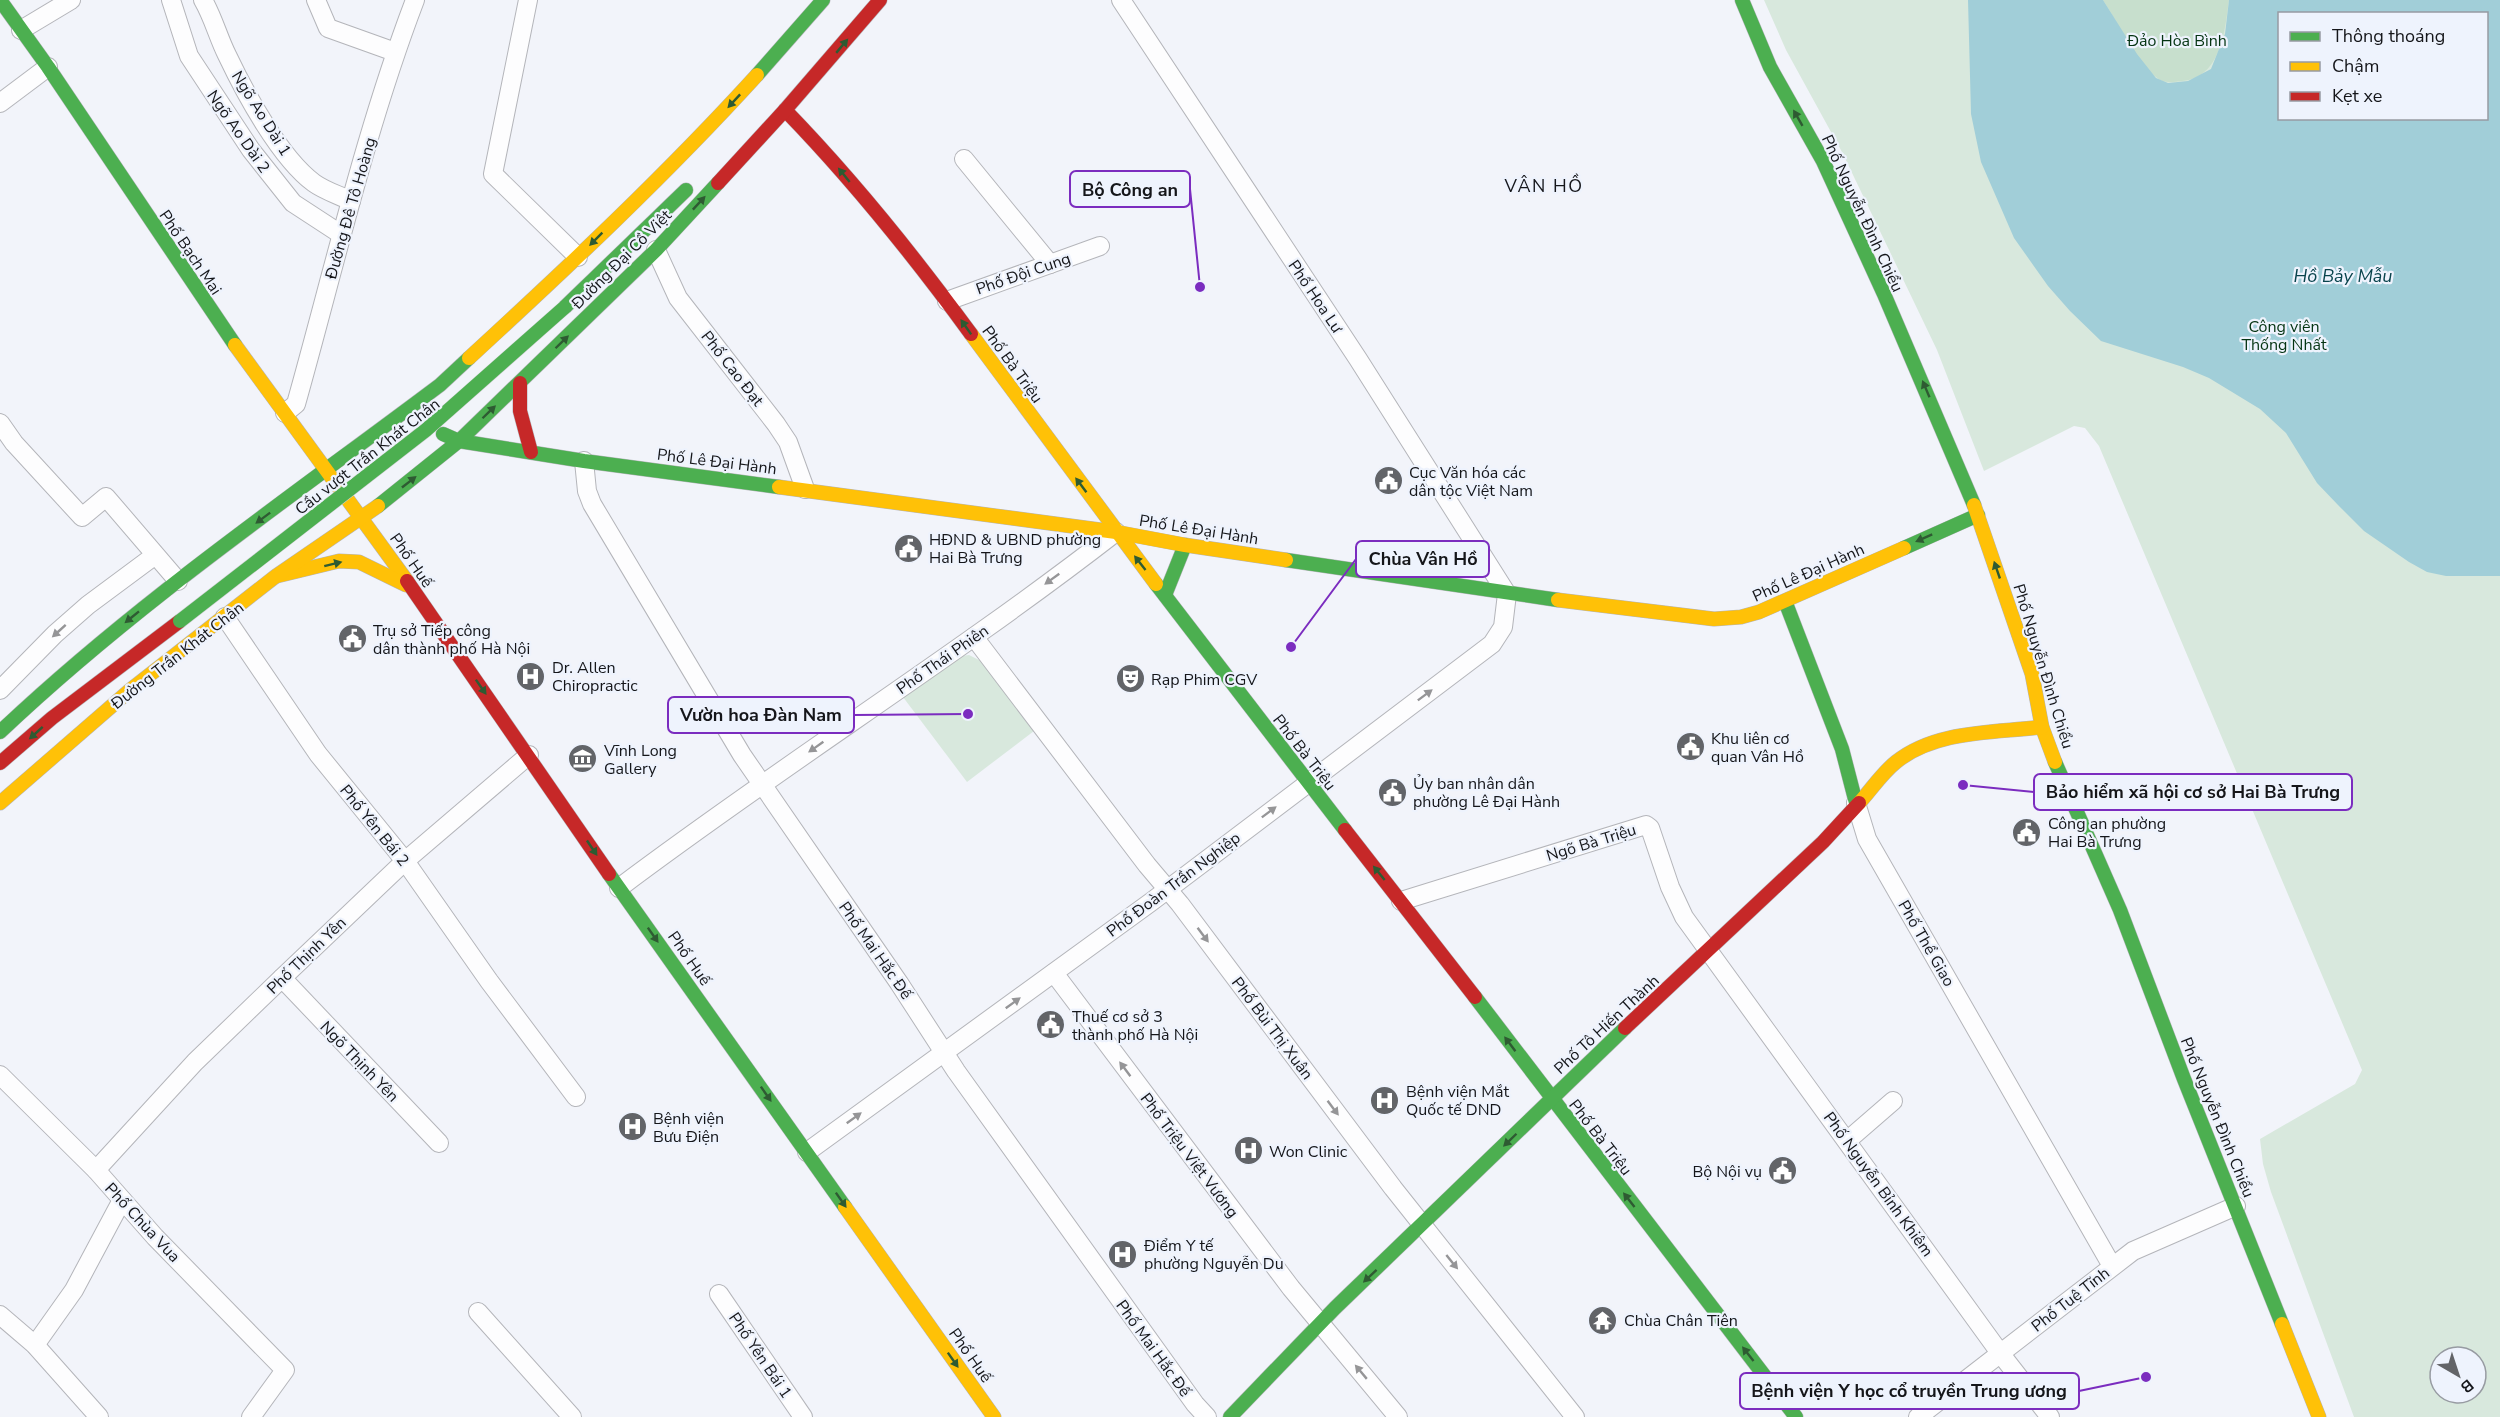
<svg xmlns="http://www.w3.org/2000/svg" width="2500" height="1417" font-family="'Nunito Sans',sans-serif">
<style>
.green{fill:#d8e8dd;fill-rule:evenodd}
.forest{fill:#c7dfcd}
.water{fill:#a1ced8;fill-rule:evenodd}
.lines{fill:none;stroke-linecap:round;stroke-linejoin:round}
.street-casing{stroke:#b4b5ba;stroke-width:20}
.fast-casing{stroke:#b4b5ba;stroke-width:15}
.slow-casing{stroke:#b4b5ba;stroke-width:15}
.jam-casing{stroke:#b4b5ba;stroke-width:15}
.street{stroke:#fdfdfe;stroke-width:18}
.fast{stroke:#4caf50;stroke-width:14}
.slow{stroke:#ffc107;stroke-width:14}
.jam{stroke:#c62828;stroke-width:14}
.fast-bridge-casing{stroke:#d0d1d4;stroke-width:15;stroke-linecap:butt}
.fast-bridge{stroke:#4caf50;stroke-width:14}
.oneway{fill:#2e5b32}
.oneway2{fill:#959597}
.labels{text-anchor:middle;stroke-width:4.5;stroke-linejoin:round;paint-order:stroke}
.park-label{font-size:16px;fill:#043412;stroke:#eef3fd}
.street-label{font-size:16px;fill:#15161a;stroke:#eef3fd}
.poi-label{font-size:16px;fill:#15161a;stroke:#eef3fd;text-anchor:start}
.neighbourhood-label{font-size:18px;letter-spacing:1.5px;fill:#15161a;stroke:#eef3fd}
.water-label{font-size:18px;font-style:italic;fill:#09444d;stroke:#eef3fd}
.leader{fill:none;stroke:#7b2cbf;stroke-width:2}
.callout-dot{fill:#7b2cbf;stroke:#eef3fd;stroke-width:2}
.callout{fill:#eef3fd;stroke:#7b2cbf;stroke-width:2}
.callout-label{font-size:18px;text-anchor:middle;font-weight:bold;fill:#15161a}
</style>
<rect width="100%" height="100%" fill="#f2f4fa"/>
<!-- green -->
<g class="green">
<path d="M 1764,0 L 2500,0 L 2500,1417 L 2354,1417 L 2271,1192 L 2263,1164 L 2260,1139 L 2355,1084 L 2362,1070 L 2099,446 L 2085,428 L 2074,426 L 1984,471 L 1937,350 L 1842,152 L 1786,50 ZM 2280,14 L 2486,14 L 2486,118 L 2280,118 ZM 2440,1357 L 2476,1357 L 2476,1393 L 2440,1393 Z"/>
<path d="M 969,655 L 979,660 L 986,667 L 1034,731 L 967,782 L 903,697 L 962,656 Z"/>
</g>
<!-- forest -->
<path class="forest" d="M 2103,0 L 2229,0 C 2225,30 2221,78 2182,81 C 2173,82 2163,84 2156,77 C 2137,63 2117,21 2103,0 Z"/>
<!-- water -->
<path class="water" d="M 1968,0 L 2103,0 L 2137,54 L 2156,78 L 2168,83 L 2188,81 L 2211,69 L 2225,34 L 2229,0 L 2500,0 L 2500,576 L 2446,576 L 2427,572 L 2409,562 L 2364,531 L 2338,505 L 2317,483 L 2286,433 L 2260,409 L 2209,378 L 2183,367 L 2101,341 L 2070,311 L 2048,286 L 2014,238 L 1981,162 L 1971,114 ZM 2280,14 L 2486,14 L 2486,118 L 2280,118 Z"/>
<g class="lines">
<defs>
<g id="street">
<path d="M 171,0 L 189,56 L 251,150 L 293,203 L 342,235"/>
<path d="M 203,0 C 213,17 218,37 227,55 C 245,93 280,158 314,183 C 325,191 339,195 351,201"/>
<path d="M 316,0 L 328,28 L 395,52"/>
<path d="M 528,0 L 493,174 L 578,257"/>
<path d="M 21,30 L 71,0"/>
<path d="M 0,103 L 48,67"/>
<path d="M 964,159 L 1050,264"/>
<path d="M 656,250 L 678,298 L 776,424 L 788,442 L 805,489"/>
<path d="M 947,301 L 1100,246"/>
<path d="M 285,413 L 296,404 C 334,269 365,131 415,0"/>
<path d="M 0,423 L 14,443 L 82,517 L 106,497 L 178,581"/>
<path d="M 584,461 L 587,491 L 592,504 L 742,755 L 899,983 L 956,1071 L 1195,1404 L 1207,1417"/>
<path d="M 225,617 L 318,754 L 405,861 L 489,981 L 576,1097"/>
<path d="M 974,637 L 1147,865 L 1180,904 L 1393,1188 L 1575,1417"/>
<path d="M 0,690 L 55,634 L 88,605 L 154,556"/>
<path d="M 1856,803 L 1867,839 L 2112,1266"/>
<path d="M 619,888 C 782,765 955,657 1116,532"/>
<path d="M 1401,901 L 1646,825 L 1650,828 L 1670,887 L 1684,917 L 2000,1353 L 2050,1417"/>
<path d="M 1054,973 L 1291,1288 L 1398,1417"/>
<path d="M 282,978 L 439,1143"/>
<path d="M 0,1075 L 96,1170 L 155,1237 L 285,1370 L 251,1417"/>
<path d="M 1848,1140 L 1893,1101"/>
<path d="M 807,1152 L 1151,902 L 1492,644 L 1503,627 L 1507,594 L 1358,359 L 1121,0"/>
<path d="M 96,1170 L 195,1062 L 282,978 L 405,861 L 529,755"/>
<path d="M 719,1294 L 803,1417"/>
<path d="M 478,1312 L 572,1417"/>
<path d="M 0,1315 L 35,1345 L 99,1417"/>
<path d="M 35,1345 L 74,1290 L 122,1200"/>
<path d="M 1918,1417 L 2133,1251 L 2236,1206"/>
</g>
<g id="fast">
<path d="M 0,0 L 48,67 L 235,345"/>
<path d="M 1742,0 L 1770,67 L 1823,161 L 1884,294 L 1974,505"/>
<path d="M 757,75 L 823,0"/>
<path d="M 565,307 L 686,190"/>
<path d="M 443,434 L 459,441 L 584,461 L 779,487"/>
<path d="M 378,506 L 459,441 L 656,250 L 718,183"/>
<path d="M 1904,548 L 1978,515"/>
<path d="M 1286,560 L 1558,600"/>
<path d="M 1156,584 L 1345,830"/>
<path d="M 1165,595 L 1185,545"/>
<path d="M 1785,601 L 1842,749 L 1856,803"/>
<path d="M 0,732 C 135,604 291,497 440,385 L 469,358"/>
<path d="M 2055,762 L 2120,910 L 2184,1079 L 2282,1324"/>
<path d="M 609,874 L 845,1207"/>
<path d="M 1475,997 L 1796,1417"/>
<path d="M 1230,1417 L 1335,1308 L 1625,1028"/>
</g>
<g id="slow">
<path d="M 971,334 L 1156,584"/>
<path d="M 235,345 L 407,581"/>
<path d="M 469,358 C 568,267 666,175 757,75"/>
<path d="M 779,487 L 1116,532 L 1185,545 L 1286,560"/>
<path d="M 1974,505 L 2032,674 L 2042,727 L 2055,762"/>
<path d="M 277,576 L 339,561 L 359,562 L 406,585"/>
<path d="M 1558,600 L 1714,619 L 1741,617 L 1759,612 L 1904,548"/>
<path d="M 0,803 L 129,691 L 276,576 L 378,506"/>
<path d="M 1859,803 C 1871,790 1882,773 1896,762 C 1936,730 1994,733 2042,727"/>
<path d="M 845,1207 L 994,1417"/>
<path d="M 2282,1324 L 2319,1417"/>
</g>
<g id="jam">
<path d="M 785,110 C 852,179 914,256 971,334"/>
<path d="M 718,183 L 785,110 L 880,0"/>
<path d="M 520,383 L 520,411 L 531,452"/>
<path d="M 407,581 L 609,874"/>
<path d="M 0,763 L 52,718 L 180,621"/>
<path d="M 1345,830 L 1475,997"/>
<path d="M 1625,1028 L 1823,842 L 1859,803"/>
</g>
</defs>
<!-- street casing -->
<use href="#street" class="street-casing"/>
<!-- fast casing -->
<use href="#fast" class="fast-casing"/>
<!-- slow casing -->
<use href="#slow" class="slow-casing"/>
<!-- jam casing -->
<use href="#jam" class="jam-casing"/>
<!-- street -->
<use href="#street" class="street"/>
<!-- fast -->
<use href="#fast" class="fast"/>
<!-- slow -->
<use href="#slow" class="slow"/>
<!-- jam -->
<use href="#jam" class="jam"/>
<defs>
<path id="fast-bridge" d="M 180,621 L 426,430 L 565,307"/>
</defs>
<!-- fast-bridge casing -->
<use href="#fast-bridge" class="fast-bridge-casing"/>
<!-- fast-bridge -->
<use href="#fast-bridge" class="fast-bridge"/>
</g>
<!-- one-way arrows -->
<defs><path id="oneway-solid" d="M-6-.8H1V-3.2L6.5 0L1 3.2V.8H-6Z" transform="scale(1.5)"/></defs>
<g class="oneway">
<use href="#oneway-solid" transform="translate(842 46) rotate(-50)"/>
<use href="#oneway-solid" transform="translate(734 101) rotate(133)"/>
<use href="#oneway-solid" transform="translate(1798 118) rotate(-120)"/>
<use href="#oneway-solid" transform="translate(844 175) rotate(-129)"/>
<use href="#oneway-solid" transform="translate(699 203) rotate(-47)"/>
<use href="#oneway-solid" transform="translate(596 239) rotate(135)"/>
<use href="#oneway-solid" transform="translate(966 327) rotate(-125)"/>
<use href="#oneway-solid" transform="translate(562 342) rotate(-44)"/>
<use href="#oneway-solid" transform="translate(1926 389) rotate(-113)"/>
<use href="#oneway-solid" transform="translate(489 412) rotate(-44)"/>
<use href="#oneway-solid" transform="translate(409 482) rotate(-38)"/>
<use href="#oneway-solid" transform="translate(1081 485) rotate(-127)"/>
<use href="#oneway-solid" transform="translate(263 518) rotate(143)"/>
<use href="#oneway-solid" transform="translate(1924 538) rotate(156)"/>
<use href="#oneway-solid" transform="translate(1140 563) rotate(-128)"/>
<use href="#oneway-solid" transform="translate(333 564) rotate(-14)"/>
<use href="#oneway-solid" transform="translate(1997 570) rotate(-109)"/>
<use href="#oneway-solid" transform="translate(132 617) rotate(141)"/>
<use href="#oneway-solid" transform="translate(481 687) rotate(55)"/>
<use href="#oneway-solid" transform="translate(36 733) rotate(138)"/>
<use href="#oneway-solid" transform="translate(592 848) rotate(56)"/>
<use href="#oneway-solid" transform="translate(1379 873) rotate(-129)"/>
<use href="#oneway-solid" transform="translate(653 935) rotate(55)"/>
<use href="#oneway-solid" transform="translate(1510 1044) rotate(-127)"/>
<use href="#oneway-solid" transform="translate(766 1094) rotate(55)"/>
<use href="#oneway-solid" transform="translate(1510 1140) rotate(136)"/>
<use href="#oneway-solid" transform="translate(841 1200) rotate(55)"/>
<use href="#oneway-solid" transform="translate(1629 1200) rotate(-128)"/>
<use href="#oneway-solid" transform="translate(1370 1276) rotate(137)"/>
<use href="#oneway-solid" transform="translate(1748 1354) rotate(-128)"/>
<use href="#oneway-solid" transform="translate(953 1360) rotate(55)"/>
</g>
<g class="oneway2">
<use href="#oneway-solid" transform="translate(1052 579) rotate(144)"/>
<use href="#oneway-solid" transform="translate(59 631) rotate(138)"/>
<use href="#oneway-solid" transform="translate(1425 695) rotate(-37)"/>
<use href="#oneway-solid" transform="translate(816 747) rotate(145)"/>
<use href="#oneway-solid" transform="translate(1269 812) rotate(-37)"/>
<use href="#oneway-solid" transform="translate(1203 935) rotate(53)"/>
<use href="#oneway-solid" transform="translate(1013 1003) rotate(-36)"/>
<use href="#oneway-solid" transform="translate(1125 1069) rotate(-127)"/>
<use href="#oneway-solid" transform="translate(1333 1108) rotate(53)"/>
<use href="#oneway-solid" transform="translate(854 1118) rotate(-36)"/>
<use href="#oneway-solid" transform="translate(1452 1262) rotate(51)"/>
<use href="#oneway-solid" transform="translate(1361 1372) rotate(-130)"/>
</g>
<!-- icons -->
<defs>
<symbol id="civic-disc" viewBox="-11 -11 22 22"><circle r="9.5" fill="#626468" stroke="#eef3fd"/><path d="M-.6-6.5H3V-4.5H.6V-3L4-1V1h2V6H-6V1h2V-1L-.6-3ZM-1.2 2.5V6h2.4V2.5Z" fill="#fff"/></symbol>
<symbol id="hospital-disc" viewBox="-11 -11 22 22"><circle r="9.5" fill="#626468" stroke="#eef3fd"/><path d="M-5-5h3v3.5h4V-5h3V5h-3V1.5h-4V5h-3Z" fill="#fff"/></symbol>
<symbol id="theatre-disc" viewBox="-11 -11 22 22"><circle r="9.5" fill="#626468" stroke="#eef3fd"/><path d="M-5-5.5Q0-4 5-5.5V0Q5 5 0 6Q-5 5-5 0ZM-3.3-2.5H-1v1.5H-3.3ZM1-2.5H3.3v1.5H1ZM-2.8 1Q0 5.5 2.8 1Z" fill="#fff"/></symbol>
<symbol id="museum-disc" viewBox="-11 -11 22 22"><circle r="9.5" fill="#626468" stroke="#eef3fd"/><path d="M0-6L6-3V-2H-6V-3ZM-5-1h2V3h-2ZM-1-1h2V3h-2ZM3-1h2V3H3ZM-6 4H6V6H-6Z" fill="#fff"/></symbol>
<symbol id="temple-disc" viewBox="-11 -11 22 22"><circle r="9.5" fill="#626468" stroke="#eef3fd"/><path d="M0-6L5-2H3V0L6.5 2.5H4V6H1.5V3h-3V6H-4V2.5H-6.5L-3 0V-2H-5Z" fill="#fff"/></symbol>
</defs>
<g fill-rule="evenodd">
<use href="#civic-disc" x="1372" y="464" width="33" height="33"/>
<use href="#civic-disc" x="892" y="532" width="33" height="33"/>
<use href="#civic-disc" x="336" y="622" width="33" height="33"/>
<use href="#hospital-disc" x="514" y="660" width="33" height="33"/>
<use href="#theatre-disc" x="1114" y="662" width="33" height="33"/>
<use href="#civic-disc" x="1674" y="730" width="33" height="33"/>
<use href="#museum-disc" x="566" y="742" width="33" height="33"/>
<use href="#civic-disc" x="1376" y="776" width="33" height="33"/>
<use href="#civic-disc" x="2010" y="816" width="33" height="33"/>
<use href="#civic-disc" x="1034" y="1008" width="33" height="33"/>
<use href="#hospital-disc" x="1368" y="1084" width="33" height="33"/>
<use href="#hospital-disc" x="616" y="1110" width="33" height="33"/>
<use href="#hospital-disc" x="1232" y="1134" width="33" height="33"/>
<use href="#civic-disc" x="1766" y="1154" width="33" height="33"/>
<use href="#hospital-disc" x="1106" y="1238" width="33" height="33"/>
<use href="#temple-disc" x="1586" y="1304" width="33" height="33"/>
</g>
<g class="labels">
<!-- park labels -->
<g class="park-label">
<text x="2177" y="46">Đảo Hòa Bình</text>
<text x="2284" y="332">Công viên<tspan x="2284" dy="18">Thống Nhất</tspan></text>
</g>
<!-- street labels -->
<g class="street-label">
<text transform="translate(262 113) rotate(58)" y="6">Ngõ Ao Dài 1</text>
<text transform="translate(239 131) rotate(55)" y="6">Ngõ Ao Dài 2</text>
<text transform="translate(350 208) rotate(-74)" y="6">Đường Đê Tô Hoàng</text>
<text transform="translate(1863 213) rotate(65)" y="6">Phố Nguyễn Đình Chiểu</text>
<text transform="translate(191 252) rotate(56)" y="6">Phố Bạch Mai</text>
<text transform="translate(621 259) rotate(-45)" y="6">Đường Đại Cồ Việt</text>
<text transform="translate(1023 273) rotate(-19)" y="6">Phố Đội Cung</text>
<text transform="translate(1316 296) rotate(56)" y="6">Phố Hoa Lư</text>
<text transform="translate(1013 364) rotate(54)" y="6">Phố Bà Triệu</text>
<text transform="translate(733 368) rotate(52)" y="6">Phố Cao Đạt</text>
<text transform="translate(367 456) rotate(-38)" y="6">Cầu vượt Trần Khát Chân</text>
<text transform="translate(717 461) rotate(7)" y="6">Phố Lê Đại Hành</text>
<text transform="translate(1199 529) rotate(9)" y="6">Phố Lê Đại Hành</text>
<text transform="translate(412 560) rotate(55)" y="6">Phố Huế</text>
<text transform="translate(1808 572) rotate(-24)" y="6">Phố Lê Đại Hành</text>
<text transform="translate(177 655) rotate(-38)" y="6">Đường Trần Khát Chân</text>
<text transform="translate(942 659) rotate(-35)" y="6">Phố Thái Phiên</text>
<text transform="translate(2044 666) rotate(73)" y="6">Phố Nguyễn Đình Chiểu</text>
<text transform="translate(1305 752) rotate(52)" y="6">Phố Bà Triệu</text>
<text transform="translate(375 825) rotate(51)" y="6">Phố Yên Bái 2</text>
<text transform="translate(1591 842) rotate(-17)" y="6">Ngõ Bà Triệu</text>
<text transform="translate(1173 884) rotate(-37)" y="6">Phố Đoàn Trần Nghiệp</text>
<text transform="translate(1927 943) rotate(60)" y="6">Phố Thể Giao</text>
<text transform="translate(876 950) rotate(55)" y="6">Phố Mai Hắc Đế</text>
<text transform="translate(306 955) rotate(-44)" y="6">Phố Thịnh Yên</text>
<text transform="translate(690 958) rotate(55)" y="6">Phố Huế</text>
<text transform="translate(1606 1024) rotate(-43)" y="6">Phố Tô Hiến Thành</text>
<text transform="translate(1273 1028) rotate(53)" y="6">Phố Bùi Thị Xuân</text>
<text transform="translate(360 1061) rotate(46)" y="6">Ngõ Thịnh Yên</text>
<text transform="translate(2218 1117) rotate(68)" y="6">Phố Nguyễn Đình Chiểu</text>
<text transform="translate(1601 1137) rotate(52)" y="6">Phố Bà Triệu</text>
<text transform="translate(1190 1155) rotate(53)" y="6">Phố Triệu Việt Vương</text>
<text transform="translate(1879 1184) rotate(54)" y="6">Phố Nguyễn Bỉnh Khiêm</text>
<text transform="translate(143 1222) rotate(47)" y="6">Phố Chùa Vua</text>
<text transform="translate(2070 1299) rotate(-38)" y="6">Phố Tuệ Tĩnh</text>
<text transform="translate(1154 1348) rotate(54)" y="6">Phố Mai Hắc Đế</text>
<text transform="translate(761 1355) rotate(56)" y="6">Phố Yên Bái 1</text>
<text transform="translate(971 1355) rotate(55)" y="6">Phố Huế</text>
</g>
<!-- poi labels -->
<g class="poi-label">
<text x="1409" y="478">Cục Văn hóa các<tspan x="1409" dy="18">dân tộc Việt Nam</tspan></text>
<text x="929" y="545">HĐND &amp; UBND phường<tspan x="929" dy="18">Hai Bà Trưng</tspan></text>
<text x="373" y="636">Trụ sở Tiếp công<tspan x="373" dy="18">dân thành phố Hà Nội</tspan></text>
<text x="552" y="673">Dr. Allen<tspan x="552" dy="18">Chiropractic</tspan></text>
<text x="1151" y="685">Rạp Phim CGV</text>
<text x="1711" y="744">Khu liên cơ<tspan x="1711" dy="18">quan Vân Hồ</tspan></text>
<text x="604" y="756">Vĩnh Long<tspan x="604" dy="18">Gallery</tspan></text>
<text x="1413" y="789">Ủy ban nhân dân<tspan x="1413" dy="18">phường Lê Đại Hành</tspan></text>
<text x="2048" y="829">Công an phường<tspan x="2048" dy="18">Hai Bà Trưng</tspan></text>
<text x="1072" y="1022">Thuế cơ sở 3<tspan x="1072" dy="18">thành phố Hà Nội</tspan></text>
<text x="1406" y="1097">Bệnh viện Mắt<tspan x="1406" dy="18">Quốc tế DND</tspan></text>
<text x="653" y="1124">Bệnh viện<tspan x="653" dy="18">Bưu Điện</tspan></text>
<text x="1269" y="1157">Won Clinic</text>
<text x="1762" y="1177" text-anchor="end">Bộ Nội vụ</text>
<text x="1144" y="1251">Điểm Y tế<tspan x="1144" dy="18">phường Nguyễn Du</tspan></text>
<text x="1624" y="1326">Chùa Chân Tiên</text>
</g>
<!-- neighbourhood labels -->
<g class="neighbourhood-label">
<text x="1544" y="192">VÂN HỒ</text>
</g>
<!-- water labels -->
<g class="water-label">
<text x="2343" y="282">Hồ Bảy Mẫu</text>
</g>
</g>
<!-- callouts -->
<path class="leader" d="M1200 287L1190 189M1291 647L1356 559M968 714L854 715M1963 785L2034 792M2146 1377L2079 1391"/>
<g class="callout-dot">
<circle cx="1200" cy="287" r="6"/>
<circle cx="1291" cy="647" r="6"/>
<circle cx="968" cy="714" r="6"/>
<circle cx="1963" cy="785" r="6"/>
<circle cx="2146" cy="1377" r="6"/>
</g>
<g class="callout">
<rect x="1070" y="171" width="120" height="36" rx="6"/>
<rect x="1356" y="541" width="133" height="36" rx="6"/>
<rect x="668" y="697" width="186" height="36" rx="6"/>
<rect x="2034" y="774" width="318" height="36" rx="6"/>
<rect x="1740" y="1373" width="339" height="36" rx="6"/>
</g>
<g class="callout-label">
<text x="1130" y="196">Bộ Công an</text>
<text x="1423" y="565">Chùa Vân Hồ</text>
<text x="761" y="721">Vườn hoa Đàn Nam</text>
<text x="2193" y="798">Bảo hiểm xã hội cơ sở Hai Bà Trưng</text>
<text x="1909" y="1397">Bệnh viện Y học cổ truyền Trung ương</text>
</g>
<!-- legend -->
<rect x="2278" y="12" width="210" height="108" fill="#eef3fd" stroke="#979ba2" stroke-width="1.5"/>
<rect x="2290" y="32" width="30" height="9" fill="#4caf50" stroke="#979ba2" stroke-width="1.5"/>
<text x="2332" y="42" font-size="18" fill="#15161a">Thông thoáng</text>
<rect x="2290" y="62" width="30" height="9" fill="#ffc107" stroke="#979ba2" stroke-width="1.5"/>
<text x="2332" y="72" font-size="18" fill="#15161a">Chậm</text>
<rect x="2290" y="92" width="30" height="9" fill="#c62828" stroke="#979ba2" stroke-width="1.5"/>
<text x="2332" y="102" font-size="18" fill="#15161a">Kẹt xe</text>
<!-- north arrow -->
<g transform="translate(2458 1375) rotate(141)"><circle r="28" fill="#eef3fd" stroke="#979ba2" stroke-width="1.5"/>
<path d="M0-4.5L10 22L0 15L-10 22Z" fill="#626468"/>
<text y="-9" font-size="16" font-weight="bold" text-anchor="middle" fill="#15161a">B</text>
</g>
</svg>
